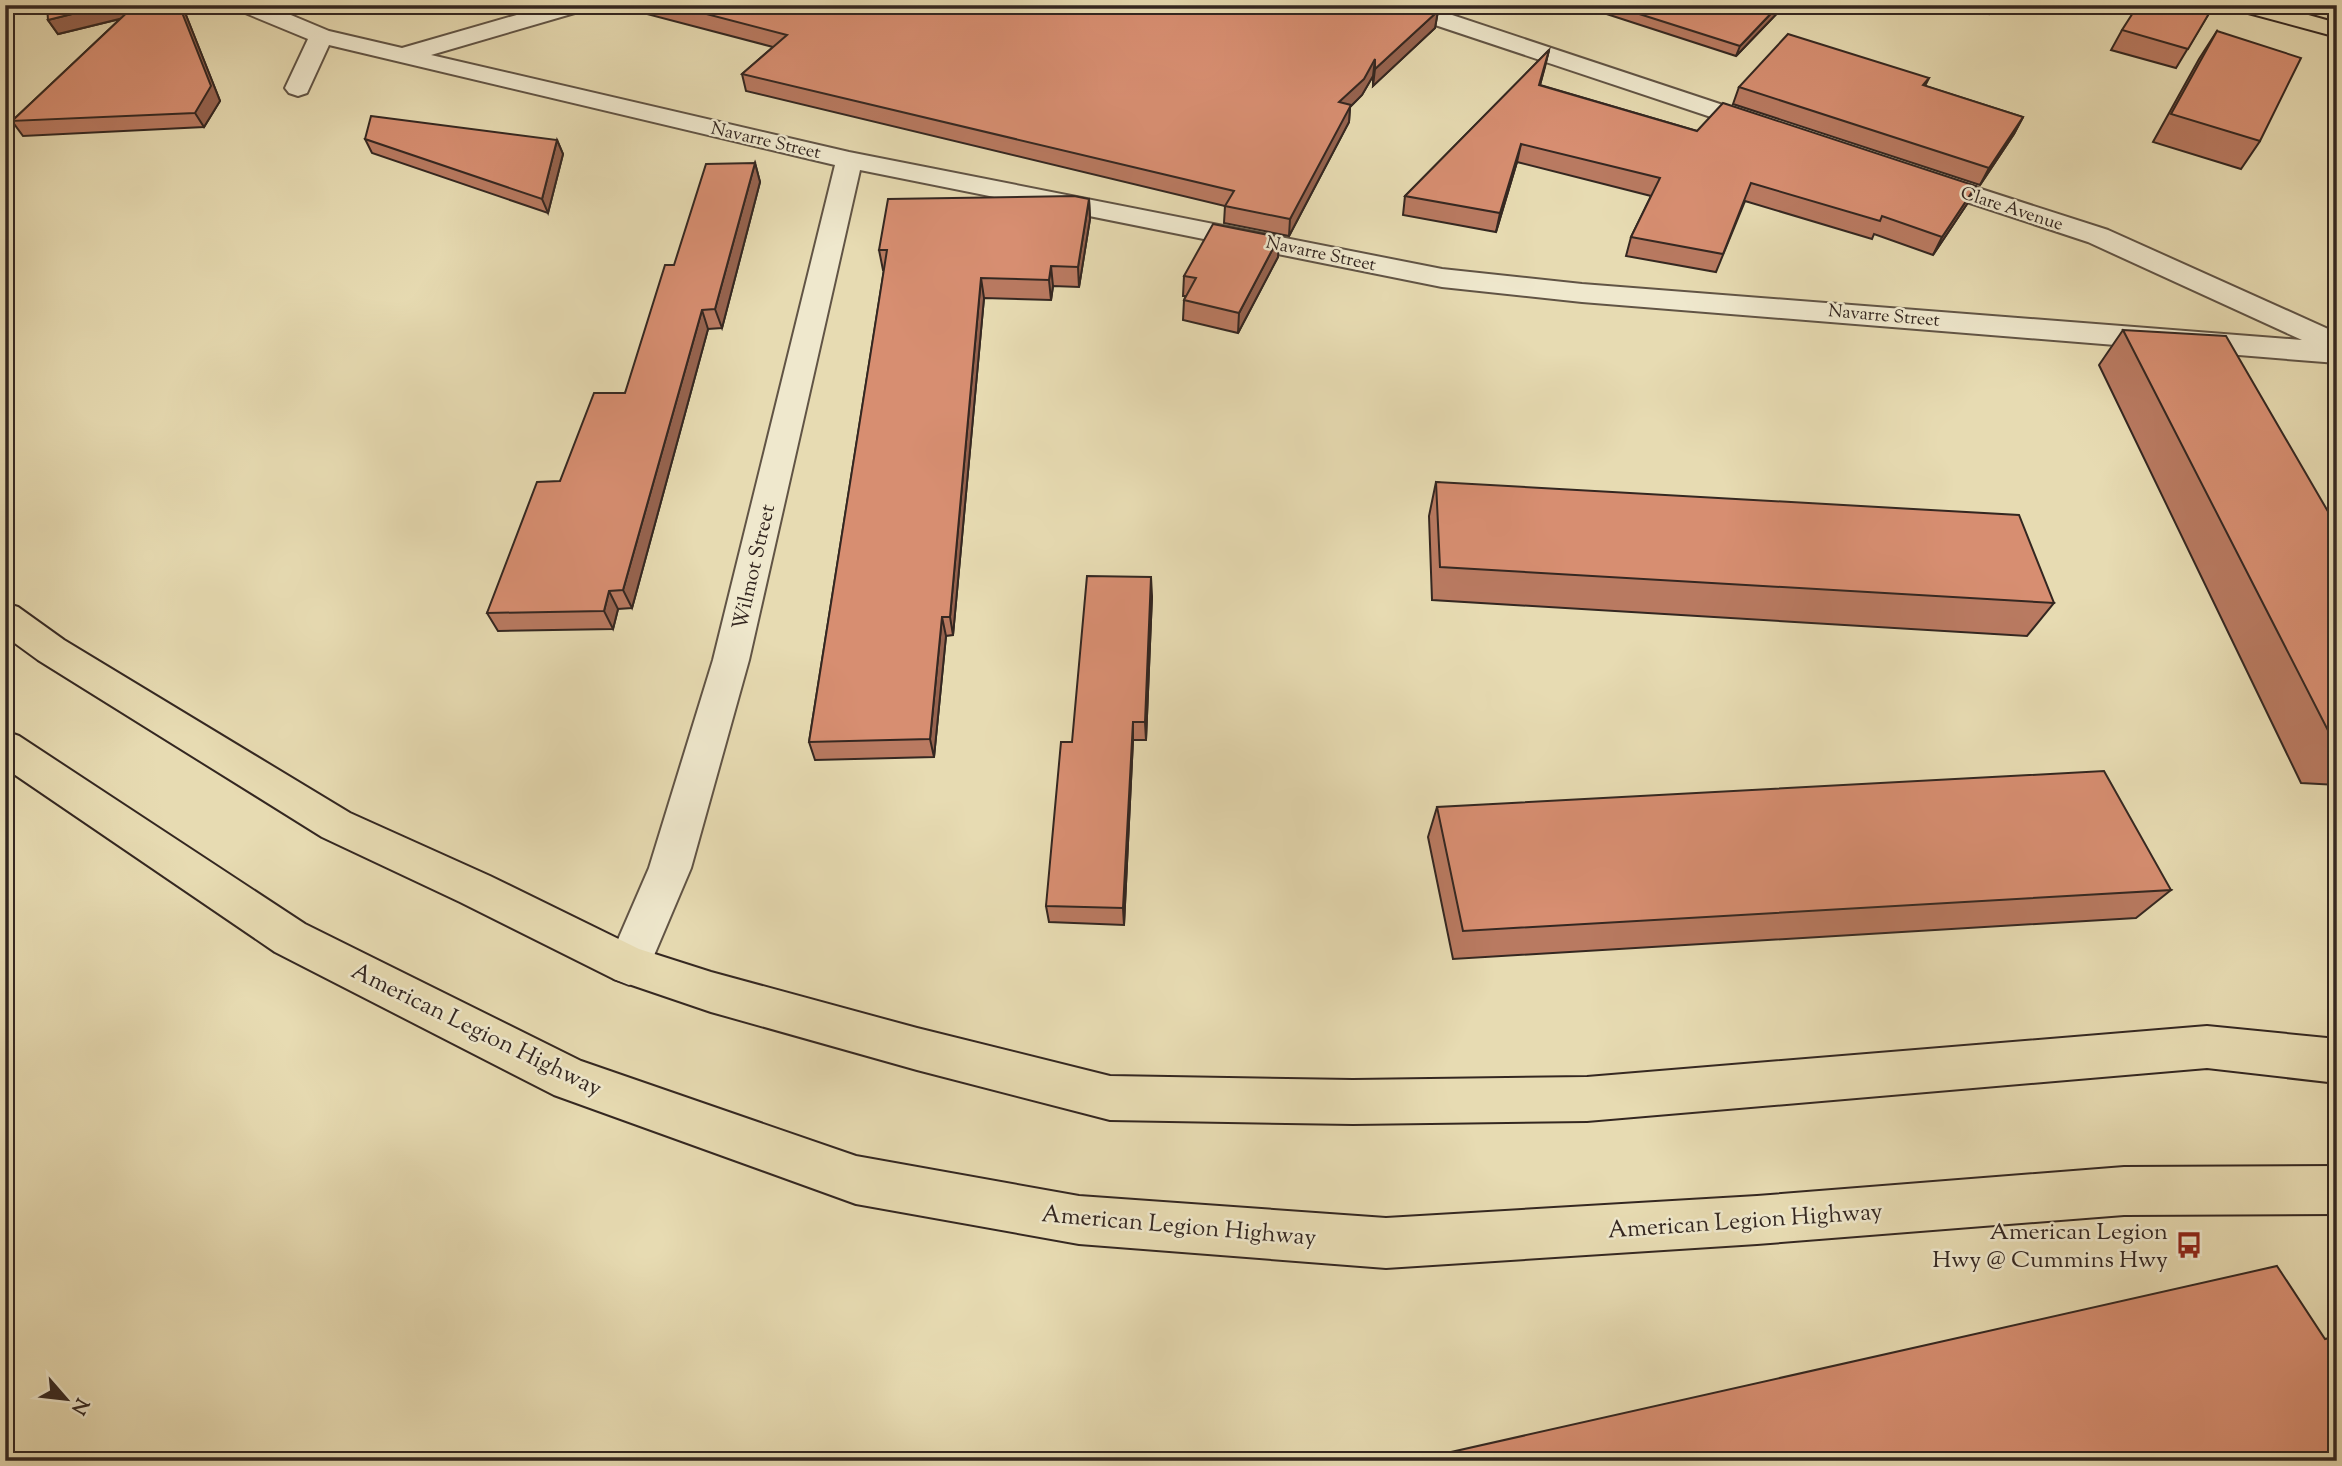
<svg xmlns="http://www.w3.org/2000/svg" width="2342" height="1466" font-family="'Sorts Mill Goudy',serif">
<style>
.lines{fill:none;stroke-linecap:round;stroke-linejoin:round}
.minor-casing{stroke:#615445;stroke-width:4}
.major-casing{stroke:#342721;stroke-width:4}
.minor{fill:#efe8cd;fill-rule:evenodd}
.major{fill:#e7dbb2;fill-rule:evenodd}
.wall{fill:#b97a61;stroke:#342721;stroke-width:2}
.shaded-wall{fill:#96634f;stroke:#342721;stroke-width:2}
.building{fill:#d78e71;stroke:#342721;stroke-width:2}
.labels{text-anchor:middle;stroke-width:5;stroke-linejoin:round;paint-order:stroke}
.far-street-label{font-size:18px;fill:#342721;stroke:#efe8cd}
.street-label{font-size:21px;fill:#342721;stroke:#efe8cd}
.near-street-label{font-size:24px;fill:#342721;stroke:#efe8cd}
.near-poi-label{font-size:24px;fill:#342721;stroke:#efe8cd;text-anchor:end}
</style>
<rect width="100%" height="100%" fill="#e7dbb2"/>
<filter id="stains"><feTurbulence type="fractalNoise" baseFrequency=".00286" numOctaves="4"/><feColorMatrix values="0 0 0 0 .2 0 0 0 0 .09 0 0 0 0 .02 0 0 0 .5 -.17"/></filter>
<radialGradient id="worn" r=".72"><stop offset=".6" stop-color="#630" stop-opacity="0"/><stop offset="1" stop-color="#630" stop-opacity=".3"/></radialGradient>
<g class="lines">
<defs>
<g id="minor">
<path d="M 234,5 L 267,5 L 329,31 L 402,48 L 551,5 L 589,5 L 585,10 L 431,55 L 849,152 L 1442,269 L 1582,284 L 2302,340 L 2088,242 L 1912,184 L 1909,178 L 1912,172 L 1922,170 L 2108,230 L 2337,333 L 2337,363 L 1582,302 L 1442,287 L 860,170 L 749,660 L 691,868 L 644,979 L 629,985 L 614,979 L 607,965 L 649,868 L 713,660 L 835,165 L 329,45 L 307,93 L 298,96 L 289,93 L 285,88 L 308,39 L 238,10 Z"/>
<path d="M 1386,5 L 1422,5 L 1774,122 L 1778,127 L 1774,132 L 1765,135 L 1390,10 Z"/>
</g>
<g id="major">
<path d="M 2233,5 L 2273,5 L 2337,23 L 2337,37 L 2237,10 Z"/>
<path d="M 5,603 L 18,607 L 64,640 L 350,813 L 490,876 L 639,949 L 711,972 L 917,1028 L 1110,1076 L 1353,1080 L 1587,1077 L 2207,1026 L 2337,1039 L 2337,1083 L 2207,1068 L 1587,1121 L 1353,1124 L 1110,1120 L 917,1070 L 711,1012 L 614,979 L 460,902 L 322,837 L 38,660 L 5,636 Z"/>
<path d="M 5,731 L 19,736 L 305,924 L 581,1061 L 856,1156 L 1079,1196 L 1386,1218 L 1757,1196 L 2124,1167 L 2337,1166 L 2337,1214 L 2124,1215 L 1757,1244 L 1386,1268 L 1079,1244 L 856,1204 L 554,1095 L 275,952 L 5,768 Z"/>
</g>
</defs>
<!-- minor casing -->
<use href="#minor" class="minor-casing"/>
<!-- major casing -->
<use href="#major" class="major-casing"/>
<!-- minor -->
<use href="#minor" class="minor"/>
<!-- major -->
<use href="#major" class="major"/>
</g>
<!-- wall -->
<g class="wall">
<path d="M 182,5 L 220,101 L 204,127 L 23,136 L 12,121 L 120,19 L 58,34 L 48,20 Z"/>
<path d="M 641,5 L 1419,5 L 1438,11 L 1435,28 L 1373,86 L 1373,76 L 1362,95 L 1350,107 L 1349,122 L 1289,236 L 1224,223 L 1225,206 L 746,91 L 742,74 L 773,47 L 643,13 Z"/>
<path d="M 1431,5 L 1459,5 L 1452,12 Z"/>
<path d="M 1533,5 L 1555,5 L 1549,11 Z"/>
<path d="M 1588,5 L 1785,5 L 1736,56 L 1588,8 Z"/>
<path d="M 1957,5 L 1996,5 L 1989,14 Z"/>
<path d="M 2214,5 L 2176,68 L 2111,50 L 2122,30 Z"/>
<path d="M 2217,31 L 2260,141 L 2241,169 L 2153,142 L 2199,59 Z"/>
<path d="M 1549,50 L 1540,85 L 1697,131 L 1967,204 L 1933,255 L 1874,234 L 1872,239 L 1745,201 L 1716,272 L 1626,256 L 1631,237 L 1651,196 L 1517,162 L 1496,232 L 1403,215 L 1405,196 Z"/>
<path d="M 1929,78 L 1925,86 L 2023,117 L 2014,134 L 1980,185 L 1733,104 L 1739,87 Z"/>
<path d="M 365,139 L 557,140 L 563,154 L 548,213 L 372,153 Z"/>
<path d="M 755,163 L 760,182 L 722,328 L 708,329 L 632,608 L 618,609 L 613,629 L 498,631 L 487,613 L 560,481 L 625,393 Z"/>
<path d="M 1089,199 L 1090,219 L 1079,287 L 1053,286 L 1051,300 L 984,298 L 953,635 L 946,636 L 934,757 L 815,760 L 809,742 L 884,270 L 883,270 L 879,250 Z"/>
<path d="M 1279,237 L 1278,257 L 1238,333 L 1183,320 L 1184,300 L 1186,296 L 1183,296 L 1184,276 Z"/>
<path d="M 2123,330 L 2337,527 L 2337,785 L 2301,783 L 2099,365 Z"/>
<path d="M 1436,482 L 2054,603 L 2027,636 L 1432,600 L 1429,516 Z"/>
<path d="M 1152,596 L 1146,740 L 1133,740 L 1124,925 L 1049,922 L 1046,906 Z"/>
<path d="M 1437,807 L 2171,890 L 2136,918 L 1453,959 L 1428,837 Z"/>
</g>
<!-- shaded-wall -->
<g class="shaded-wall">
<path d="M 108,5 L 149,5 L 152,11 L 58,34 L 48,20 Z"/>
<path d="M 179,5 L 182,5 L 220,101 L 204,127 L 195,113 Z"/>
<path d="M 1453,5 L 1459,5 L 1452,12 Z"/>
<path d="M 1779,5 L 1785,5 L 1736,56 L 1740,46 Z"/>
<path d="M 1438,11 L 1435,28 L 1373,86 L 1375,69 Z"/>
<path d="M 1549,50 L 1545,67 L 1535,103 L 1539,85 Z"/>
<path d="M 1375,59 L 1373,76 L 1362,95 L 1350,107 L 1349,122 L 1289,236 L 1290,219 L 1339,102 Z"/>
<path d="M 2023,117 L 2014,134 L 1980,185 L 1989,168 Z"/>
<path d="M 557,140 L 563,154 L 548,213 L 542,199 Z"/>
<path d="M 1521,144 L 1517,162 L 1496,232 L 1500,213 Z"/>
<path d="M 755,163 L 760,182 L 722,328 L 715,309 Z"/>
<path d="M 1976,186 L 1967,204 L 1933,255 L 1942,237 Z"/>
<path d="M 1089,199 L 1090,219 L 1079,287 L 1078,267 Z"/>
<path d="M 1279,237 L 1278,257 L 1238,333 L 1239,313 Z"/>
<path d="M 1051,266 L 1053,286 L 1051,300 L 1049,280 Z"/>
<path d="M 981,278 L 984,298 L 953,635 L 950,617 Z"/>
<path d="M 702,310 L 708,329 L 632,608 L 623,590 Z"/>
<path d="M 1151,577 L 1152,596 L 1146,740 L 1145,722 Z"/>
<path d="M 609,591 L 618,609 L 613,629 L 604,611 Z"/>
<path d="M 942,617 L 946,636 L 934,757 L 930,739 Z"/>
<path d="M 1133,722 L 1133,740 L 1124,925 L 1123,908 Z"/>
</g>
<!-- building -->
<g class="building">
<path d="M 47,5 L 108,5 L 48,20 Z"/>
<path d="M 135,5 L 179,5 L 211,86 L 195,113 L 12,121 Z"/>
<path d="M 672,5 L 1419,5 L 1438,11 L 1375,69 L 1375,59 L 1364,79 L 1339,102 L 1351,105 L 1290,219 L 1225,206 L 1234,191 L 742,74 L 787,35 Z"/>
<path d="M 1611,5 L 1779,5 L 1740,46 Z"/>
<path d="M 2138,5 L 2214,5 L 2188,49 L 2122,30 Z"/>
<path d="M 2217,31 L 2301,58 L 2260,141 L 2171,114 Z"/>
<path d="M 1788,34 L 1929,78 L 1923,85 L 2023,117 L 1989,168 L 1739,87 Z"/>
<path d="M 1549,50 L 1539,85 L 1697,131 L 1723,103 L 1976,186 L 1942,237 L 1882,216 L 1880,221 L 1751,183 L 1723,254 L 1631,237 L 1660,178 L 1521,144 L 1500,213 L 1405,196 Z"/>
<path d="M 371,116 L 557,140 L 542,199 L 365,139 Z"/>
<path d="M 755,163 L 715,309 L 702,310 L 623,590 L 609,591 L 604,611 L 487,613 L 537,482 L 560,481 L 594,393 L 625,393 L 665,265 L 674,265 L 706,164 Z"/>
<path d="M 1074,196 L 1089,199 L 1078,267 L 1051,266 L 1049,280 L 981,278 L 950,617 L 942,617 L 930,739 L 809,742 L 887,250 L 879,250 L 888,199 Z"/>
<path d="M 1213,224 L 1279,237 L 1239,313 L 1184,300 L 1196,278 L 1184,276 Z"/>
<path d="M 2123,330 L 2226,336 L 2337,527 L 2337,748 Z"/>
<path d="M 1436,482 L 2019,515 L 2054,603 L 1440,567 Z"/>
<path d="M 1087,576 L 1151,577 L 1145,722 L 1133,722 L 1123,908 L 1046,906 L 1061,742 L 1072,742 Z"/>
<path d="M 2104,771 L 2171,890 L 1463,931 L 1437,807 Z"/>
<path d="M 2277,1266 L 2325,1339 L 2337,1336 L 2337,1461 L 1411,1461 Z"/>
</g>
<!-- icons -->
<defs>
<symbol id="bus-bare" viewBox="-9 -9 18 18"><path d="M-5-6H5V4H4V6H2V4H-2V6H-4V4H-5ZM-3.5-4V0h7V-4ZM-3.5 1.2v1.5H-2V1.2ZM2 1.2v1.5H3.5V1.2Z" fill="#8f2418" stroke="#efe8cd" stroke-width="2.5" paint-order="stroke"/></symbol>
</defs>
<g fill-rule="evenodd">
<use href="#bus-bare" x="2170" y="1226" width="38" height="38"/>
</g>
<g class="labels">
<!-- far-street labels -->
<g class="far-street-label">
<text transform="translate(766 140) rotate(13)" y="6">Navarre Street</text>
<text transform="translate(2012 208) rotate(18)" y="6">Clare Avenue</text>
<text transform="translate(1321 253) rotate(12)" y="6">Navarre Street</text>
<text transform="translate(1884 315) rotate(5)" y="6">Navarre Street</text>
</g>
<!-- street labels -->
<g class="street-label">
<text transform="translate(753 567) rotate(-77)" y="7">Wilmot Street</text>
</g>
<!-- near-street labels -->
<g class="near-street-label">
<text transform="translate(477 1029) rotate(26)" y="8">American Legion Highway</text>
<text transform="translate(1745 1220) rotate(-4)" y="8">American Legion Highway</text>
<text transform="translate(1179 1225) rotate(5)" y="8">American Legion Highway</text>
</g>
<!-- near-poi labels -->
<g class="near-poi-label">
<text x="2168" y="1239">American Legion<tspan x="2168" dy="28">Hwy @ Cummins Hwy</tspan></text>
</g>
</g>
<!-- margin -->
<rect width="2342" height="1466" fill="none" stroke="#e7dbb2" stroke-width="28"/>
<rect x="7" y="7" width="2328" height="1452" fill="none" stroke="#342721" stroke-width="3.5"/>
<rect x="14" y="14" width="2314" height="1438" fill="none" stroke="#342721" stroke-width="2"/>
<!-- north arrow -->
<g transform="translate(66 1399) rotate(118)" stroke="#efe8cd" stroke-width="5" paint-order="stroke">
<path d="M0-5L12 26L0 18L-12 26Z" fill="#342721"/>
<text y="-10" font-size="19" font-weight="bold" text-anchor="middle" fill="#342721">N</text>
</g>
<rect width="100%" height="100%" filter="url(#stains)"/>
<rect width="100%" height="100%" fill="url(#worn)"/>
</svg>
